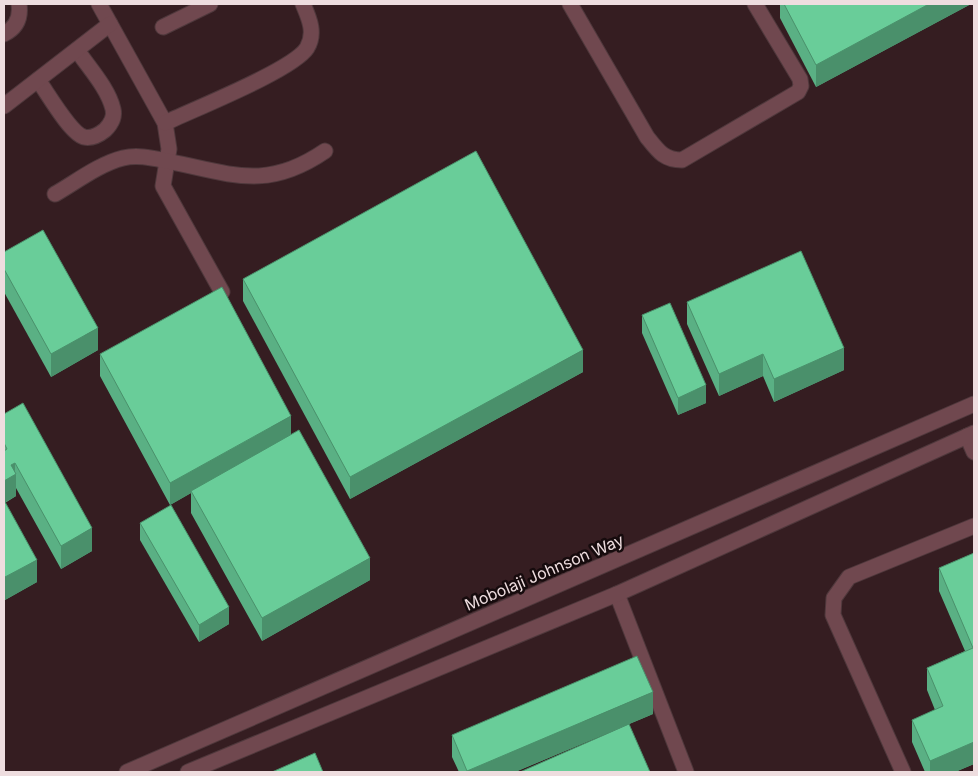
<svg xmlns="http://www.w3.org/2000/svg" width="978" height="776" font-family="Inter,sans-serif">
<style>
.lines{fill:none;stroke-linecap:round;stroke-linejoin:round}
.minor-casing{stroke:#4f383c;stroke-width:17}
.minor{stroke:#70484f;stroke-width:15}
.wall{fill:#5ab084}
.shaded-wall{fill:#4a906b}
.building{fill:#69cd99;stroke:#4a906b}
.labels{text-anchor:middle;stroke-width:5;stroke-linejoin:round;paint-order:stroke}
.street-label{font-size:16px;fill:#eedddf;stroke:#160b0d}
</style>
<rect width="100%" height="100%" fill="#351d21"/>
<g class="lines">
<defs>
<g id="minor">
<path d="M 99,4 L 165,123 L 169,149 L 163,186 L 222,292"/>
<path d="M 570,4 L 647,137 C 658,151 664,160 682,160 L 798,92 L 801,86 L 800,79 L 755,4"/>
<path d="M 163,27 L 210,4"/>
<path d="M 4,34 C 16,28 21,18 19,4"/>
<path d="M 38,80 C 47,92 70,133 84,137 C 92,139 100,134 105,130 C 111,124 115,117 113,109 C 108,88 89,68 77,50"/>
<path d="M 4,106 L 110,24"/>
<path d="M 165,123 C 194,109 293,70 307,48 C 316,33 309,18 303,4"/>
<path d="M 55,194 C 76,182 99,164 123,158 C 139,154 156,159 172,162 C 234,175 268,190 325,151"/>
<path d="M 967,436 L 974,452"/>
<path d="M 617,594 L 686,772"/>
<path d="M 127,772 L 974,404"/>
<path d="M 188,772 L 617,594 L 974,433"/>
<path d="M 903,772 L 833,615 L 834,598 L 849,577 L 974,526"/>
</g>
</defs>
<!-- minor casing -->
<use href="#minor" class="minor-casing"/>
<!-- minor -->
<use href="#minor" class="minor"/>
</g>
<!-- wall -->
<g class="wall">
<path d="M 780,4 L 971,4 L 816,87 L 780,18 Z"/>
<path d="M 4,252 L 98,350 L 51,377 L 4,292 Z"/>
<path d="M 243,279 L 583,372 L 350,499 L 243,301 Z"/>
<path d="M 687,302 L 844,370 L 774,402 L 763,376 L 719,396 L 687,324 Z"/>
<path d="M 642,315 L 706,403 L 678,415 L 642,333 Z"/>
<path d="M 100,354 L 291,435 L 370,580 L 262,641 L 191,513 L 191,493 L 170,505 L 100,376 Z"/>
<path d="M 4,414 L 92,551 L 61,569 L 16,488 L 16,496 L 5,503 L 37,582 L 5,600 L 4,597 Z"/>
<path d="M 140,523 L 229,624 L 199,642 L 140,540 Z"/>
<path d="M 974,553 L 974,764 L 955,772 L 925,772 L 912,742 L 912,720 L 935,710 L 927,690 L 927,668 L 965,651 L 939,591 L 939,568 Z"/>
<path d="M 653,714 L 515,772 L 459,772 L 452,757 L 452,735 Z"/>
</g>
<!-- shaded-wall -->
<g class="shaded-wall">
<path d="M 929,4 L 971,4 L 816,87 L 816,65 Z"/>
<path d="M 98,328 L 98,350 L 51,377 L 51,354 Z"/>
<path d="M 844,348 L 844,370 L 774,402 L 774,379 Z"/>
<path d="M 583,350 L 583,372 L 350,499 L 350,477 Z"/>
<path d="M 763,354 L 763,376 L 719,396 L 719,374 Z"/>
<path d="M 706,385 L 706,403 L 678,415 L 678,398 Z"/>
<path d="M 291,416 L 291,438 L 191,491 L 191,493 L 170,505 L 170,483 Z"/>
<path d="M 15,463 L 15,475 L 16,474 L 16,496 L 4,503 L 4,481 L 11,465 Z"/>
<path d="M 92,528 L 92,551 L 61,569 L 61,546 Z"/>
<path d="M 370,558 L 370,580 L 262,641 L 262,618 Z"/>
<path d="M 37,560 L 37,582 L 5,600 L 5,577 Z"/>
<path d="M 229,607 L 229,624 L 199,642 L 199,625 Z"/>
<path d="M 653,692 L 653,714 L 515,772 L 467,772 L 467,771 Z"/>
<path d="M 974,742 L 974,764 L 955,772 L 930,772 L 930,761 Z"/>
</g>
<!-- building -->
<g class="building">
<path d="M 784,4 L 929,4 L 816,65 Z"/>
<path d="M 476,151 L 583,350 L 350,477 L 243,279 Z"/>
<path d="M 43,230 L 98,328 L 51,354 L 4,269 L 4,252 Z"/>
<path d="M 801,251 L 844,348 L 774,379 L 763,354 L 719,374 L 687,302 Z"/>
<path d="M 222,287 L 291,416 L 170,483 L 100,354 Z"/>
<path d="M 670,303 L 706,385 L 678,398 L 642,315 Z"/>
<path d="M 23,403 L 92,528 L 61,546 L 15,463 L 11,465 L 16,474 L 4,481 L 4,451 L 7,449 L 4,443 L 4,414 Z"/>
<path d="M 299,430 L 370,558 L 262,618 L 191,491 Z"/>
<path d="M 4,500 L 37,560 L 5,577 L 4,575 Z"/>
<path d="M 171,505 L 229,607 L 199,625 L 140,523 Z"/>
<path d="M 974,553 L 974,742 L 930,761 L 912,720 L 943,706 L 927,668 L 973,648 L 939,568 Z"/>
<path d="M 637,656 L 653,692 L 467,771 L 452,735 Z"/>
<path d="M 629,724 L 650,772 L 520,772 Z"/>
<path d="M 315,753 L 323,772 L 272,772 Z"/>
</g>
<g class="labels">
<!-- street labels -->
<g class="street-label">
<text transform="translate(544 572) rotate(-23)" y="6">Mobolaji Johnson Way</text>
</g>
</g>
<!-- border -->
<rect width="978" height="776" fill="none" stroke="#eedddf" stroke-width="10"/>
</svg>
